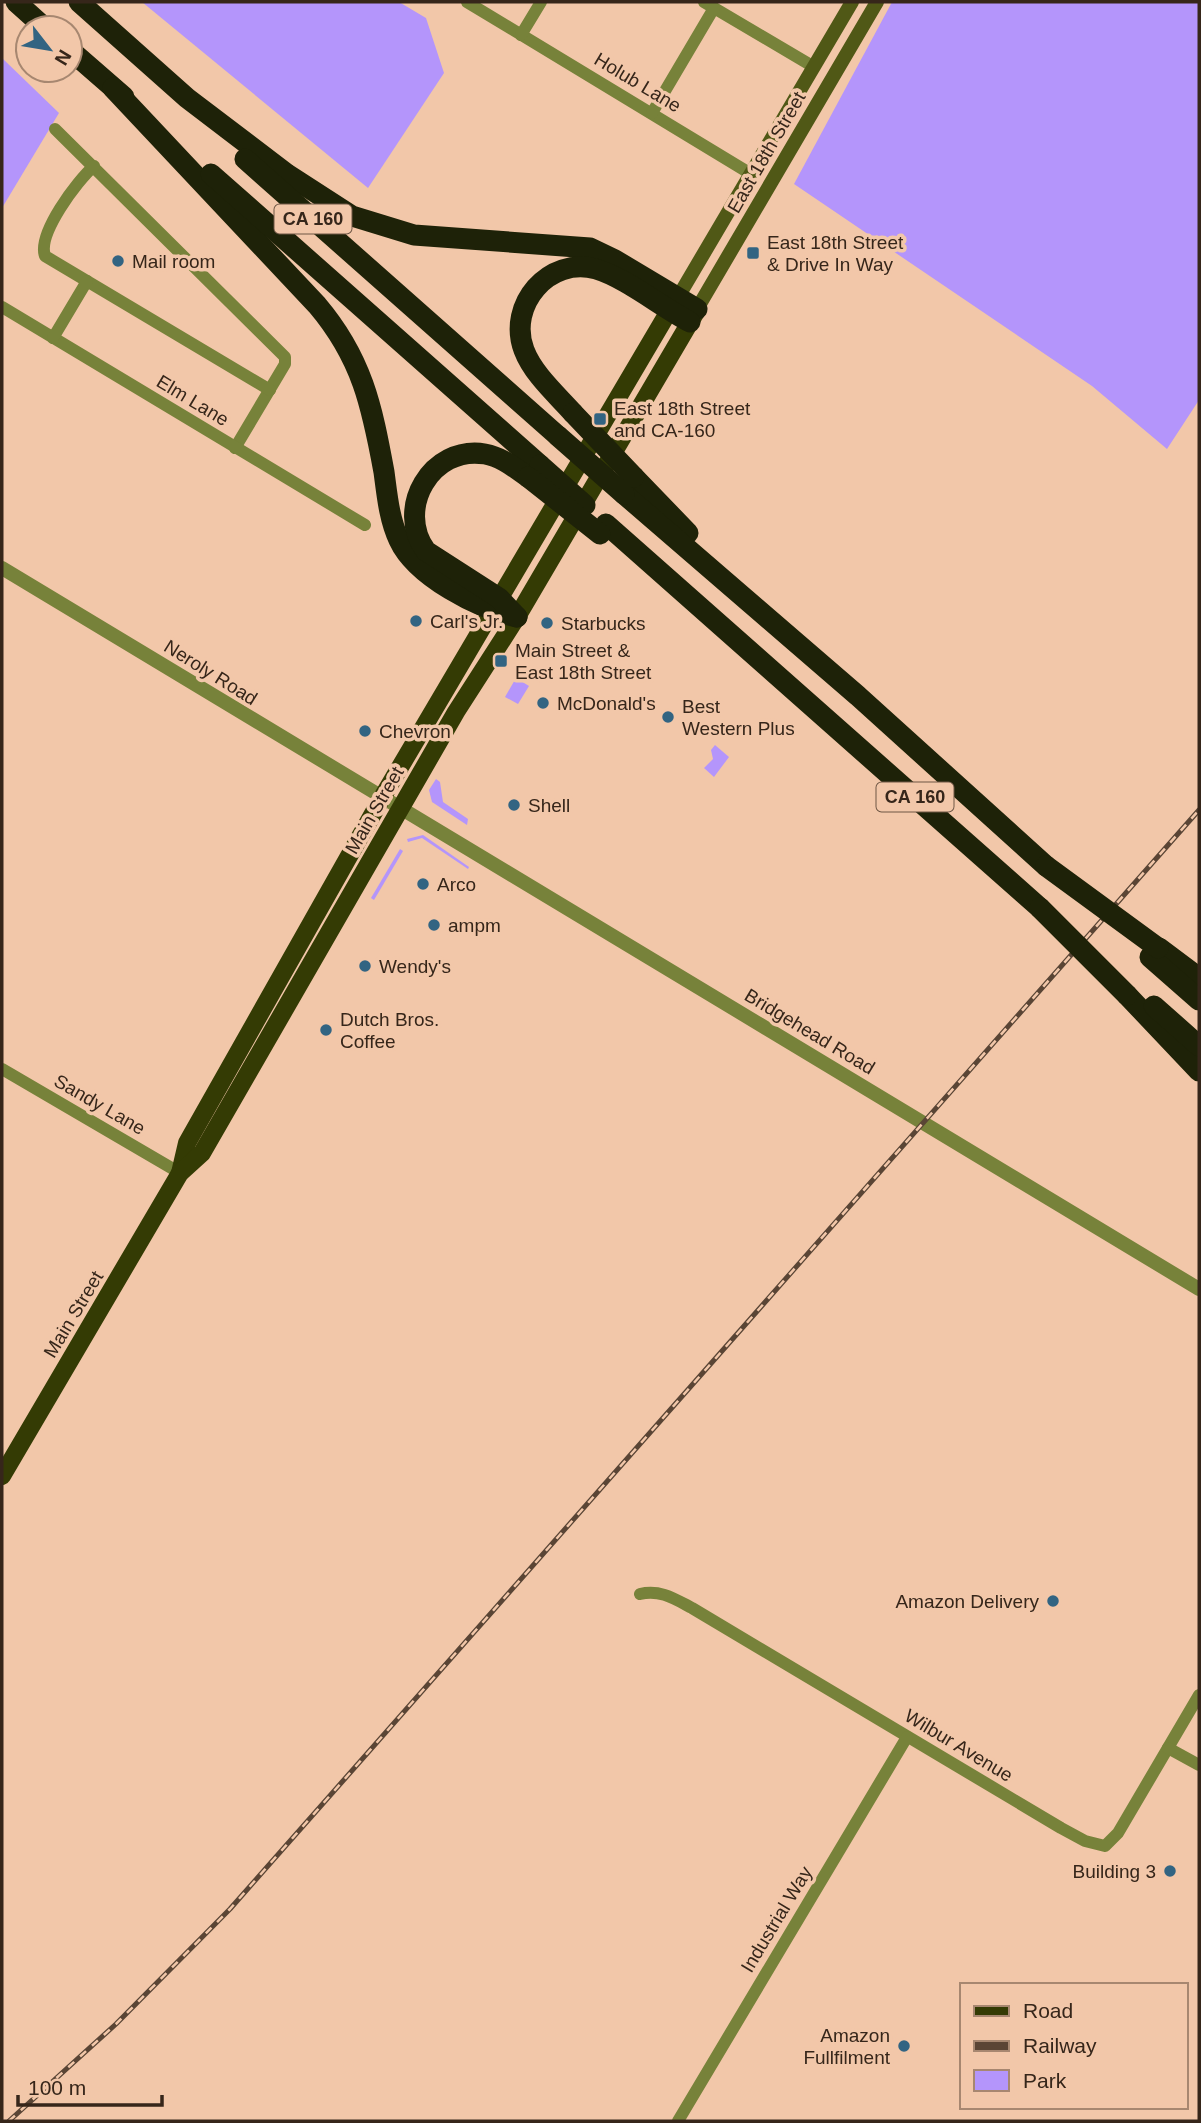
<svg xmlns="http://www.w3.org/2000/svg" width="1201" height="2123" font-family="Arial,sans-serif">
<style>
.green{fill:#b495fb}
.lines{fill:none;stroke-linecap:round;stroke-linejoin:round}
.minor{stroke:#77823a;stroke-width:12}
.tertiary{stroke:#77823a;stroke-width:14}
.secondary{stroke:#505816;stroke-width:14}
.primary{stroke:#343b04;stroke-width:18}
.motorway{stroke:#1e2208;stroke-width:21}
.rail-casing{stroke:#5a4535;stroke-width:5}
.rail{stroke:#f2c7a9;stroke-width:2.5;stroke-dasharray:8;stroke-linecap:butt}
.motorway-bridge{stroke:#1e2208;stroke-width:21}
.poi-dot{fill:#326482;stroke:#f2c7a9;stroke-width:2.5}
.labels{text-anchor:middle;stroke-width:7;stroke-linejoin:round;paint-order:stroke}
.shield{fill:#f2c7a9;stroke:#6e5645;stroke-width:2}
.shield-label{font-size:18px;font-weight:bold;fill:#36261a}
.street-label{font-size:19px;fill:#36261a;stroke:#f2c7a9}
.poi-label{font-size:19px;fill:#36261a;stroke:#f2c7a9;text-anchor:start}
</style>
<rect width="100%" height="100%" fill="#f2c7a9"/>
<!-- green -->
<g class="green">
<path d="M 142,2 L 399,2 L 426,18 L 444,73 L 368,188 Z"/>
<path d="M 892,2 L 1199,2 L 1199,400 L 1167,449 L 1092,386 L 794,184 Z"/>
<path d="M 2,58 L 59,113 L 2,208 Z"/>
<path d="M 516,678 L 529,686 L 518,704 L 505,697 Z"/>
<path d="M 715,745 L 729,757 L 714,777 L 704,768 L 713,759 L 711,750 Z"/>
<path d="M 436,779 L 440,782 L 443,802 L 468,819 L 467,825 L 432,802 L 429,790 Z"/>
<path d="M 423,835 L 469,867 L 468,869 L 422,838 L 408,842 L 407,839 Z"/>
<path d="M 400,849 L 403,851 L 374,900 L 371,898 Z"/>
</g>
<g class="lines">
<!-- minor -->
<g class="minor">
<path d="M 467,2 L 751,174"/>
<path d="M 704,2 L 814,67"/>
<path d="M 521,35 L 541,2"/>
<path d="M 652,113 L 714,8"/>
<path d="M 55,129 L 285,357 L 285,364 L 235,448"/>
<path d="M 94,166 C 77,181 37,234 45,256 L 270,390"/>
<path d="M 2,307 L 365,525"/>
<path d="M 53,338 L 87,281"/>
<path d="M 2,1069 L 180,1173"/>
<path d="M 640,1594 C 660,1589 675,1599 692,1608 L 1061,1828 L 1085,1841 L 1105,1846 L 1118,1833 L 1199,1695"/>
<path d="M 1168,1748 L 1199,1765"/>
<path d="M 678,2121 L 907,1737"/>
</g>
<!-- tertiary -->
<path class="tertiary" d="M 2,568 L 1199,1289"/>
<!-- secondary -->
<g class="secondary">
<path d="M 674,304 L 852,2"/>
<path d="M 697,309 L 877,2"/>
</g>
<!-- primary -->
<g class="primary">
<path d="M 180,1173 L 187,1143 L 383,796 L 669,311"/>
<path d="M 2,1476 L 180,1173 L 202,1153 L 456,712 L 517,617 L 696,312"/>
</g>
<!-- motorway -->
<g class="motorway">
<path d="M 16,2 L 45,28"/>
<path d="M 79,2 L 187,98 L 287,174 L 352,216 L 414,235 L 590,248 L 615,260 L 697,309"/>
<path d="M 70,50 L 124,97"/>
<path d="M 113,88 L 317,305 C 362,358 372,406 384,472 C 387,494 389,519 399,540 C 416,577 479,609 517,617"/>
<path d="M 245,159 L 558,436"/>
<path d="M 211,174 L 540,465"/>
<path d="M 573,413 C 557,395 533,374 524,350 C 507,305 549,256 596,269 C 626,278 661,307 690,322"/>
<path d="M 634,477 L 688,533"/>
<path d="M 624,494 L 858,696 L 1046,866"/>
<path d="M 606,524 L 1040,908"/>
<path d="M 517,617 L 499,598 L 426,551 C 395,509 431,445 485,454 C 502,457 515,468 528,477"/>
<path d="M 1159,948 L 1199,978"/>
<path d="M 1150,957 L 1199,1000"/>
<path d="M 1127,995 L 1199,1071"/>
<path d="M 1154,1006 L 1199,1046"/>
</g>
<defs>
<path id="rail" d="M 9,2121 L 116,2024 L 230,1909 L 1199,810"/>
</defs>
<!-- rail casing -->
<use href="#rail" class="rail-casing"/>
<!-- rail -->
<use href="#rail" class="rail"/>
<!-- motorway-bridge -->
<g class="motorway-bridge">
<path d="M 573,413 L 634,477"/>
<path d="M 558,436 L 624,494"/>
<path d="M 540,465 L 585,505"/>
<path d="M 528,477 L 600,534"/>
<path d="M 1046,866 L 1158,948"/>
<path d="M 1040,908 L 1127,995"/>
</g>
</g>
<!-- markers -->
<g class="poi-dot">
<rect x="746" y="246" width="14" height="14" rx="3.5"/>
<circle cx="118" cy="261" r="7"/>
<rect x="593" y="412" width="14" height="14" rx="3.5"/>
<circle cx="416" cy="621" r="7"/>
<circle cx="547" cy="623" r="7"/>
<rect x="494" y="654" width="14" height="14" rx="3.5"/>
<circle cx="543" cy="703" r="7"/>
<circle cx="668" cy="717" r="7"/>
<circle cx="365" cy="731" r="7"/>
<circle cx="514" cy="805" r="7"/>
<circle cx="423" cy="884" r="7"/>
<circle cx="434" cy="925" r="7"/>
<circle cx="365" cy="966" r="7"/>
<circle cx="326" cy="1030" r="7"/>
<circle cx="1053" cy="1601" r="7"/>
<circle cx="1170" cy="1871" r="7"/>
<circle cx="904" cy="2046" r="7"/>
</g>
<g class="labels">
<!-- shield labels -->
<g class="shield">
<rect x="274.5" y="204.5" width="77" height="29" rx="5"/>
<rect x="876.5" y="782.5" width="77" height="29" rx="5"/>
</g>
<g class="shield-label">
<text x="313" y="225">CA 160</text>
<text x="915" y="803">CA 160</text>
</g>
<!-- street labels -->
<g class="street-label">
<text transform="translate(638 82) rotate(31)" y="7">Holub Lane</text>
<text transform="translate(766 152) rotate(-60)" y="7">East 18th Street</text>
<text transform="translate(193 400) rotate(31)" y="7">Elm Lane</text>
<text transform="translate(211 672) rotate(32)" y="7">Neroly Road</text>
<text transform="translate(374 810) rotate(-60)" y="7">Main Street</text>
<text transform="translate(810 1031) rotate(31)" y="7">Bridgehead Road</text>
<text transform="translate(100 1104) rotate(30)" y="7">Sandy Lane</text>
<text transform="translate(73 1314) rotate(-59)" y="7">Main Street</text>
<text transform="translate(959 1745) rotate(31)" y="7">Wilbur Avenue</text>
<text transform="translate(776 1919) rotate(-59)" y="7">Industrial Way</text>
</g>
<!-- poi labels -->
<g class="poi-label">
<text x="767" y="249">East 18th Street<tspan x="767" dy="22">&amp; Drive In Way</tspan></text>
<text x="132" y="268">Mail room</text>
<text x="614" y="415">East 18th Street<tspan x="614" dy="22">and CA-160</tspan></text>
<text x="430" y="628">Carl's Jr.</text>
<text x="561" y="630">Starbucks</text>
<text x="515" y="657">Main Street &amp;<tspan x="515" dy="22">East 18th Street</tspan></text>
<text x="557" y="710">McDonald's</text>
<text x="682" y="713">Best<tspan x="682" dy="22">Western Plus</tspan></text>
<text x="379" y="738">Chevron</text>
<text x="528" y="812">Shell</text>
<text x="437" y="891">Arco</text>
<text x="448" y="932">ampm</text>
<text x="379" y="973">Wendy's</text>
<text x="340" y="1026">Dutch Bros.<tspan x="340" dy="22">Coffee</tspan></text>
<text x="1039" y="1608" text-anchor="end">Amazon Delivery</text>
<text x="1156" y="1878" text-anchor="end">Building 3</text>
<text x="890" y="2042" text-anchor="end">Amazon<tspan x="890" dy="22">Fullfilment</tspan></text>
</g>
</g>
<!-- border -->
<rect width="1201" height="2123" fill="none" stroke="#36261a" stroke-width="7"/>
<!-- legend -->
<rect x="960" y="1983" width="228" height="126" fill="#f2c7a9" stroke="#a78770" stroke-width="2"/>
<rect x="974" y="2006" width="35" height="10" fill="#343b04" stroke="#a78770" stroke-width="2"/>
<text x="1023" y="2018" font-size="21" fill="#36261a">Road</text>
<rect x="974" y="2041" width="35" height="10" fill="#5a4535" stroke="#a78770" stroke-width="2"/>
<text x="1023" y="2053" font-size="21" fill="#36261a">Railway</text>
<rect x="974" y="2070" width="35" height="21" fill="#b495fb" stroke="#a78770" stroke-width="2"/>
<text x="1023" y="2088" font-size="21" fill="#36261a">Park</text>
<!-- north arrow -->
<g transform="translate(49 49) rotate(121)"><circle r="33" fill="#f2c7a9" stroke="#a78770" stroke-width="2"/>
<path d="M0-5L12 26L0 18L-12 26Z" fill="#326482"/>
<text y="-10" font-size="19" font-weight="bold" text-anchor="middle" fill="#36261a">N</text>
</g>
<!-- scale -->
<path d="M18 2095v10h144v-10" fill="none" stroke="#36261a" stroke-width="3.5"/>
<text x="28" y="2095" font-size="21" fill="#36261a" stroke="#f2c7a9" stroke-width="5" paint-order="stroke">100 m</text>
</svg>
